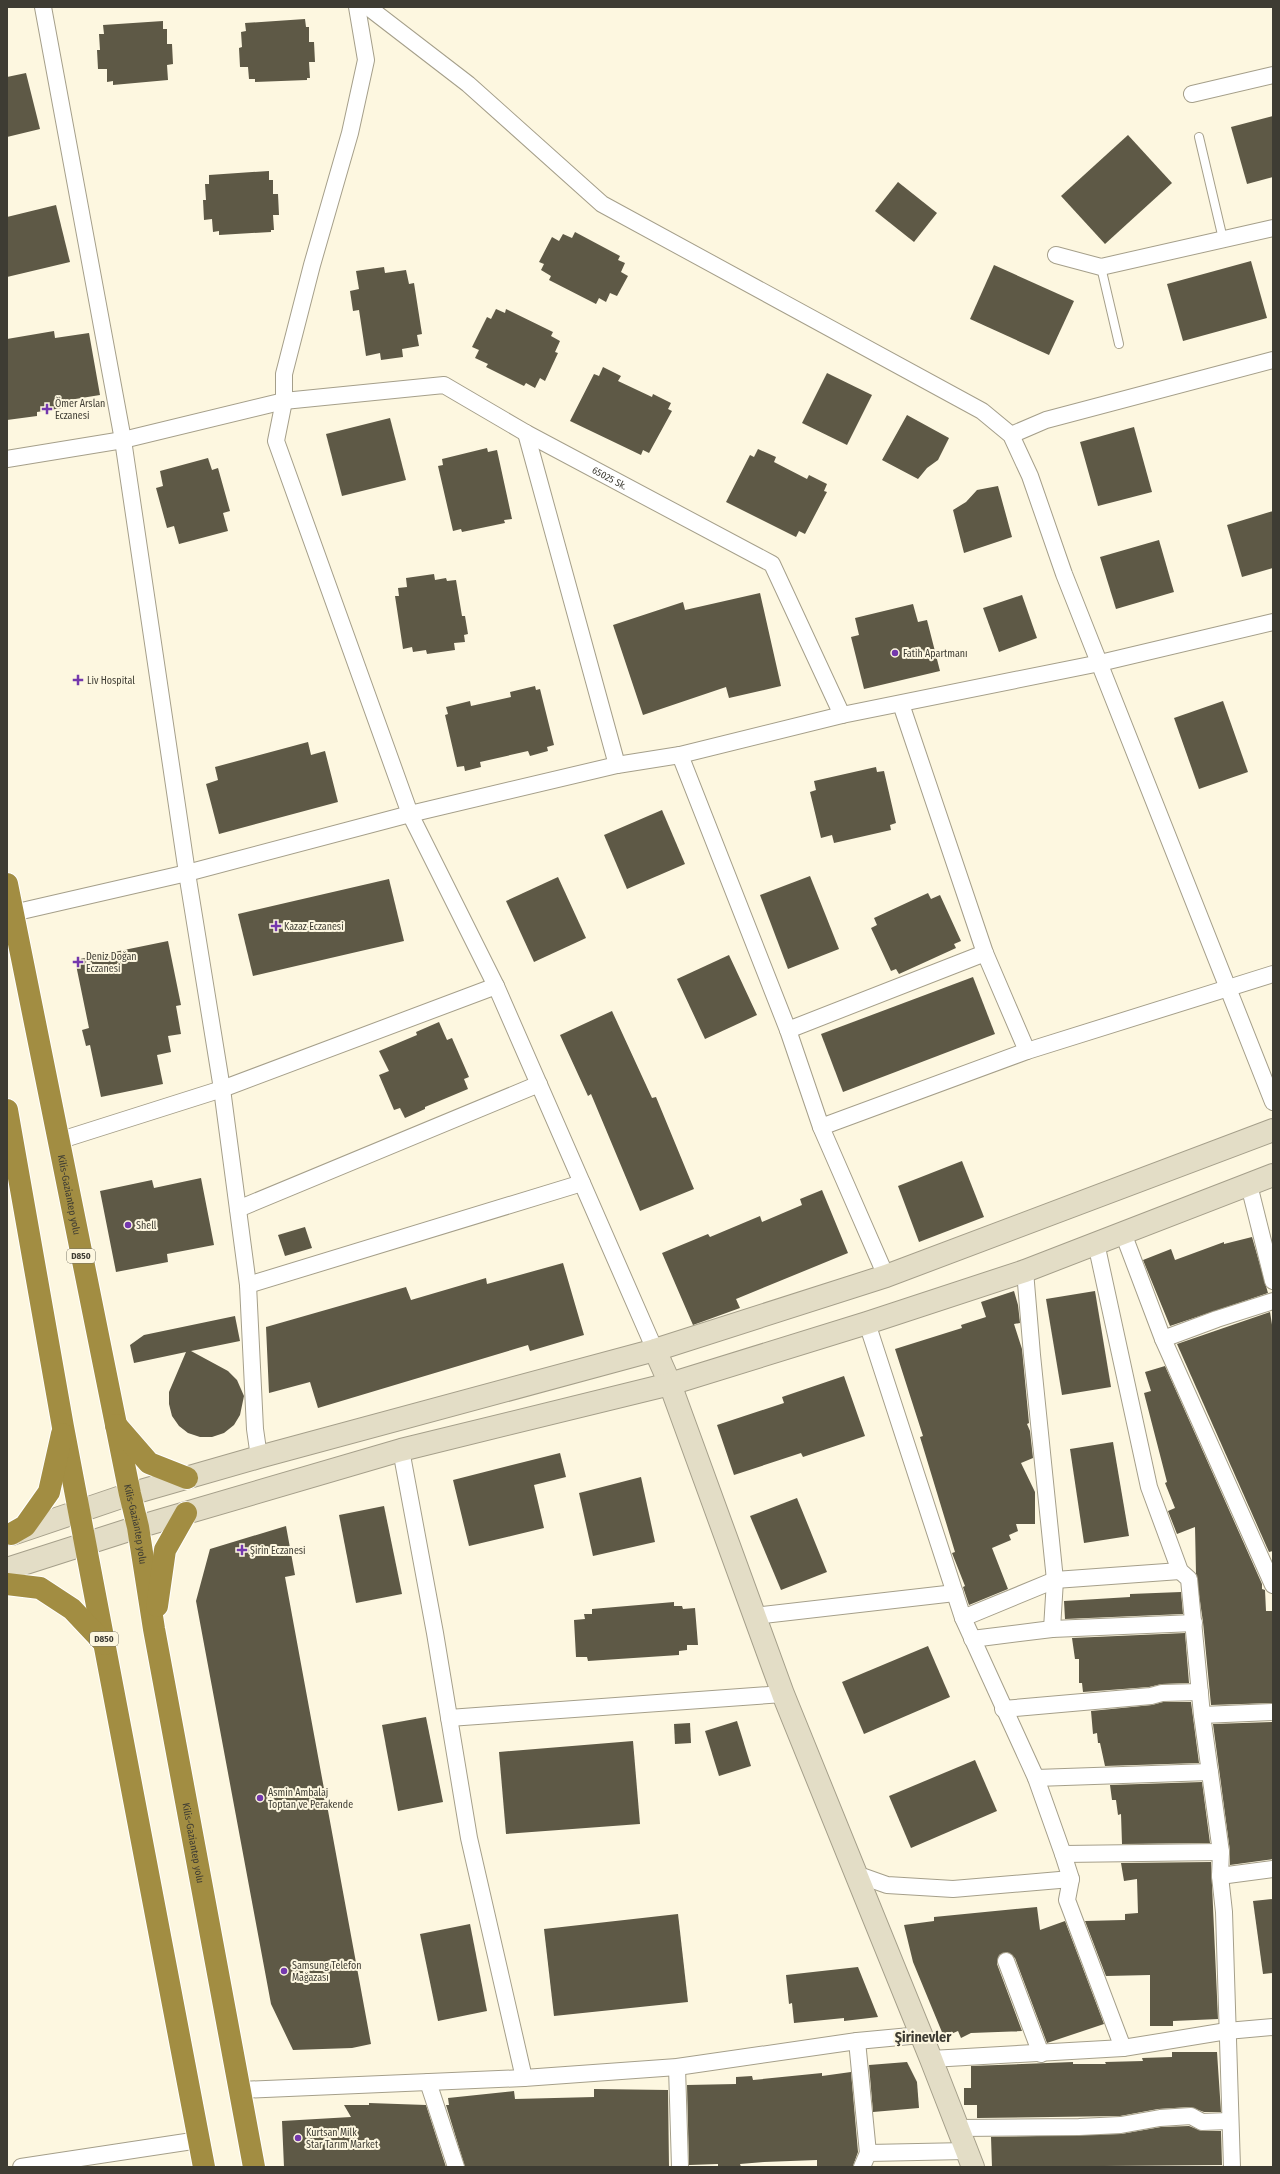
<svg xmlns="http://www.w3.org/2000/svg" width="1280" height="2174" font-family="'Fira Sans Condensed',sans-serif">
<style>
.building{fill:#5e5946}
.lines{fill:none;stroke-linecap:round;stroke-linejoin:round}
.lane-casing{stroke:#a59f8a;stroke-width:10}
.street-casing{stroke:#a59f8a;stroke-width:18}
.secondary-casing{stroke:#a59f8a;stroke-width:24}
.highway-casing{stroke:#fff;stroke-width:24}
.lane{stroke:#fff;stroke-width:8}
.street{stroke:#fff;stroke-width:16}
.secondary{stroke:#e3ddc6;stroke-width:22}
.highway{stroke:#a28d42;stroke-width:22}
.poi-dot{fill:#7438ad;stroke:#fdf7e0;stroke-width:1.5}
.labels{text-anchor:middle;stroke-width:4;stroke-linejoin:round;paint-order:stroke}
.shield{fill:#fdf7e0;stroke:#777467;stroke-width:1}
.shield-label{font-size:9px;font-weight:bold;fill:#3e3c33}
.poi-label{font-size:10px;fill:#3e3c33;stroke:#fdf7e0;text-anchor:start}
.street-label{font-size:10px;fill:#3e3c33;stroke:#fdf7e0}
.district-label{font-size:14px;font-weight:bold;fill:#3e3c33;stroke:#fdf7e0}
</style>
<rect width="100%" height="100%" fill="#fdf7e0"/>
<!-- building -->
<g class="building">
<path d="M 305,19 L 306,27 L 309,27 L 309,42 L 314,42 L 315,62 L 309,62 L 310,78 L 307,78 L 307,80 L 255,82 L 255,79 L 249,79 L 248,67 L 240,67 L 239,48 L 242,47 L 241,32 L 246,31 L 245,23 Z"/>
<path d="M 163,21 L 163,29 L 167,29 L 167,44 L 172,44 L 173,64 L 167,65 L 168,80 L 113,85 L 113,81 L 107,82 L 107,69 L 98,69 L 97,50 L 100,50 L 99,34 L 104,34 L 103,25 Z"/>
<path d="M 26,73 L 40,129 L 7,137 L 7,77 Z"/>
<path d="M 1273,116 L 1273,177 L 1247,184 L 1231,127 Z"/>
<path d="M 1128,135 L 1172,183 L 1105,244 L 1061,196 Z"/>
<path d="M 269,171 L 269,180 L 273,180 L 273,194 L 278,194 L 279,215 L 273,215 L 274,230 L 271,230 L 271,232 L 219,235 L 219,231 L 213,232 L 212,219 L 204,220 L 203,200 L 206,200 L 205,184 L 209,184 L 209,175 Z"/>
<path d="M 898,182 L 937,213 L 914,242 L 875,211 Z"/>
<path d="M 56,205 L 70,262 L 7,277 L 7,217 Z"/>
<path d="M 575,232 L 620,256 L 618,260 L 625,263 L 621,272 L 628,276 L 617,296 L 610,293 L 606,302 L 599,298 L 596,304 L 549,280 L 551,276 L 541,270 L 544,264 L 539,262 L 552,237 L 559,241 L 563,234 L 572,238 Z"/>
<path d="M 1251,261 L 1267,318 L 1183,341 L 1167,284 Z"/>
<path d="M 994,265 L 1074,301 L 1049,355 L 970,319 Z"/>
<path d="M 384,267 L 385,273 L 406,270 L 409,284 L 414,283 L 422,334 L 417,335 L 419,346 L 402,349 L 403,357 L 381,360 L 380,353 L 366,356 L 359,310 L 353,311 L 350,291 L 359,289 L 356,271 Z"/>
<path d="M 496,309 L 505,313 L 506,309 L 553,332 L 551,336 L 560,341 L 555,352 L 558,353 L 545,381 L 540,378 L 535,388 L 526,383 L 524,386 L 486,367 L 488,364 L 475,358 L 479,350 L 472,347 L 487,317 L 491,319 Z"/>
<path d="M 54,331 L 55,338 L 89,333 L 100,395 L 63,401 L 64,408 L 37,412 L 37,416 L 7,420 L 7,339 Z"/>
<path d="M 603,367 L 621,376 L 618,381 L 652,397 L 653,394 L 671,403 L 668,409 L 672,411 L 649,453 L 643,450 L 641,455 L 570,421 L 594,374 L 599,376 Z"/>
<path d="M 827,373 L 872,395 L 847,445 L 802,423 Z"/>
<path d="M 907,415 L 949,438 L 938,460 L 927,468 L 918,479 L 882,460 Z"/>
<path d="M 390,418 L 406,480 L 342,496 L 326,434 Z"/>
<path d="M 1134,427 L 1152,492 L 1098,506 L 1080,442 Z"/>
<path d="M 487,448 L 488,452 L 497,450 L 512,519 L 504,520 L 505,523 L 462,532 L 461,529 L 453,531 L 438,466 L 443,465 L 442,459 Z"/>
<path d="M 758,449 L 776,457 L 774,462 L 807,479 L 809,475 L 827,484 L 824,491 L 827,492 L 805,534 L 799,531 L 796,537 L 726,502 L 750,455 L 754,457 Z"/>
<path d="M 208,458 L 212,470 L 218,468 L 230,511 L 223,513 L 228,531 L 179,544 L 174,526 L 167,528 L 156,488 L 163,486 L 160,471 Z"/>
<path d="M 998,486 L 1012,537 L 964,553 L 953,510 L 966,502 L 977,490 Z"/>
<path d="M 1273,511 L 1273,568 L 1242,577 L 1227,525 Z"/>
<path d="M 1159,540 L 1174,592 L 1116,609 L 1100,557 Z"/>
<path d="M 434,574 L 435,580 L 446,578 L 447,581 L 456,580 L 462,616 L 465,616 L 468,634 L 464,635 L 465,642 L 454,643 L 455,650 L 427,654 L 426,650 L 413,652 L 412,647 L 403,649 L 395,596 L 399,596 L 398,588 L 407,587 L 406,578 Z"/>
<path d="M 760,593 L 781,686 L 729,698 L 726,687 L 643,715 L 613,625 L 683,602 L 685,610 Z"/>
<path d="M 1022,595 L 1037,638 L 999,652 L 983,608 Z"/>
<path d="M 913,604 L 918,622 L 927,620 L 940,671 L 864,689 L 851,637 L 859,635 L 855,618 Z"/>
<path d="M 535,686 L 536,690 L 540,689 L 554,745 L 547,747 L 548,751 L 530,756 L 528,751 L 480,762 L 481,767 L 465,771 L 464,766 L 457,767 L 445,715 L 448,714 L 446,707 L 470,701 L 471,706 L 511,697 L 510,692 Z"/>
<path d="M 1223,701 L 1248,772 L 1199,789 L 1174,718 Z"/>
<path d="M 308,742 L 311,755 L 325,751 L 338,802 L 219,834 L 206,784 L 218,780 L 215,767 Z"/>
<path d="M 876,767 L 877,772 L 884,771 L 896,823 L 890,825 L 891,830 L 834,843 L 832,835 L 821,838 L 810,792 L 816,790 L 814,781 Z"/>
<path d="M 662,810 L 685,864 L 627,889 L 604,835 Z"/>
<path d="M 810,876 L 839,949 L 788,969 L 760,895 Z"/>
<path d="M 558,877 L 586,938 L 534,962 L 506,901 Z"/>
<path d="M 389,879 L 404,941 L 253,976 L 238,914 Z"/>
<path d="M 928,893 L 931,899 L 940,895 L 961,941 L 954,944 L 956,948 L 899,974 L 896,969 L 891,971 L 871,928 L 877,925 L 874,918 Z"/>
<path d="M 168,941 L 181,1005 L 176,1006 L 181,1034 L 168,1036 L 171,1052 L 157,1055 L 163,1084 L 101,1097 L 90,1045 L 86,1046 L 82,1030 L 89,1028 L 75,960 Z"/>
<path d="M 729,955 L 757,1015 L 705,1039 L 677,979 Z"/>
<path d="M 973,977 L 995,1034 L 843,1092 L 821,1034 Z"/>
<path d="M 612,1011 L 652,1098 L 656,1097 L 694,1189 L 640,1211 L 591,1094 L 588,1096 L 560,1035 Z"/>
<path d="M 439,1022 L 447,1040 L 452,1038 L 469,1077 L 464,1079 L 468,1089 L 425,1107 L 425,1109 L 405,1118 L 400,1108 L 394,1110 L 379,1075 L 389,1071 L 379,1051 L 417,1035 L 416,1032 Z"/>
<path d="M 962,1161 L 984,1217 L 919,1242 L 898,1186 Z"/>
<path d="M 201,1178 L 214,1245 L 167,1254 L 168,1262 L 116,1272 L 100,1191 L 152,1180 L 154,1188 Z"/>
<path d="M 822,1190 L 848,1253 L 736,1299 L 740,1308 L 693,1325 L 662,1253 L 708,1234 L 710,1237 L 760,1216 L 762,1222 L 802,1205 L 800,1199 Z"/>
<path d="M 305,1227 L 312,1248 L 285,1256 L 278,1235 Z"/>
<path d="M 1252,1237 L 1268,1293 L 1170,1326 L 1143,1260 L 1171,1249 L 1175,1260 L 1224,1242 L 1224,1244 Z"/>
<path d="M 563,1263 L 584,1335 L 530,1351 L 528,1345 L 318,1408 L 310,1382 L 269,1393 L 266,1327 L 406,1287 L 411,1300 L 486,1278 L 487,1284 Z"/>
<path d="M 1014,1291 L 1018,1305 L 1020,1323 L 1014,1324 L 1022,1349 L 1029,1423 L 1027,1424 L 1030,1431 L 1033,1458 L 1021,1463 L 1035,1492 L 1035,1524 L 1016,1524 L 1018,1531 L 1009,1535 L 1011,1540 L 992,1548 L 1008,1589 L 969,1605 L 963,1587 L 965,1586 L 952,1553 L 955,1552 L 920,1437 L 923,1436 L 895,1349 L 962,1328 L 961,1325 L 986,1317 L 981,1302 Z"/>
<path d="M 1095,1291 L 1111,1387 L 1062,1395 L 1046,1299 Z"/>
<path d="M 1270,1312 L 1273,1331 L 1273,1551 L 1269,1552 L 1177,1344 Z"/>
<path d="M 235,1316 L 240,1341 L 191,1351 L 228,1371 L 237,1380 L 244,1396 L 240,1415 L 234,1425 L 224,1433 L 212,1437 L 200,1437 L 188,1433 L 179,1426 L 172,1416 L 169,1404 L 169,1392 L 186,1352 L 134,1363 L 130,1345 L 144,1335 Z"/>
<path d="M 1165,1366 L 1262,1584 L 1262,1589 L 1265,1590 L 1266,1611 L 1272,1611 L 1273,1703 L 1211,1705 L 1203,1622 L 1196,1574 L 1195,1527 L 1177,1534 L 1168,1511 L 1175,1508 L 1165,1483 L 1167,1482 L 1144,1393 L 1151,1391 L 1145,1372 Z"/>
<path d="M 844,1376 L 865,1436 L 803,1457 L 801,1453 L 734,1475 L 717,1425 L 784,1403 L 782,1397 Z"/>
<path d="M 1113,1442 L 1129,1536 L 1084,1543 L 1070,1449 Z"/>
<path d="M 560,1453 L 566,1477 L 534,1485 L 544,1528 L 469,1546 L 453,1480 Z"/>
<path d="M 641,1477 L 655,1542 L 593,1556 L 579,1493 Z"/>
<path d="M 797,1498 L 827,1572 L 781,1590 L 750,1516 Z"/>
<path d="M 384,1506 L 402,1594 L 356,1603 L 339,1515 Z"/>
<path d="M 286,1526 L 295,1575 L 285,1577 L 371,2044 L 352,2048 L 293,2050 L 271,2004 L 196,1601 L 210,1549 Z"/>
<path d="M 1181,1592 L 1183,1614 L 1065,1619 L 1064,1601 L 1130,1597 L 1130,1594 Z"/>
<path d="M 674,1602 L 674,1606 L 682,1606 L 683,1609 L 695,1608 L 698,1645 L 687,1645 L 687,1650 L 679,1651 L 679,1655 L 588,1661 L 587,1657 L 576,1657 L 574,1620 L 585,1619 L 584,1614 L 592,1614 L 592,1609 Z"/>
<path d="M 1185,1633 L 1189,1683 L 1162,1684 L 1149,1687 L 1083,1692 L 1082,1683 L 1079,1683 L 1079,1659 L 1075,1659 L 1072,1638 Z"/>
<path d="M 928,1646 L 950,1697 L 864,1734 L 842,1682 Z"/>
<path d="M 1163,1702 L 1191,1702 L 1199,1763 L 1105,1766 L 1100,1743 L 1098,1743 L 1097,1733 L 1093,1734 L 1091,1711 L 1152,1705 Z"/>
<path d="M 426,1717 L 443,1802 L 398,1811 L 382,1725 Z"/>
<path d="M 737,1721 L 751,1766 L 719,1776 L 705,1731 Z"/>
<path d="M 1273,1722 L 1273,1859 L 1230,1865 L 1230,1851 L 1213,1724 Z"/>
<path d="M 690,1723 L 691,1743 L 675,1744 L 674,1724 Z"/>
<path d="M 633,1741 L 640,1824 L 506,1834 L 499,1752 Z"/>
<path d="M 975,1760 L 997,1811 L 911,1848 L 889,1796 Z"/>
<path d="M 1202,1782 L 1210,1843 L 1122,1844 L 1121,1814 L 1118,1815 L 1116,1800 L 1112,1800 L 1110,1785 Z"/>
<path d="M 1211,1862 L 1218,2019 L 1173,2021 L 1173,2026 L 1150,2026 L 1150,1975 L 1106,1976 L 1085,1921 L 1125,1920 L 1125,1914 L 1138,1913 L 1137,1879 L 1124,1881 L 1121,1863 Z"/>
<path d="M 1273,1899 L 1273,1973 L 1263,1974 L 1253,1901 Z"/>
<path d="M 1037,1907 L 1040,1930 L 1065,1921 L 1104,2024 L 1047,2043 L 1015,1958 L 1007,1952 L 999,1955 L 997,1964 L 1022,2031 L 971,2033 L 961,2038 L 958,2031 L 944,2037 L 913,1962 L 904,1925 L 934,1921 L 934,1917 Z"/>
<path d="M 678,1914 L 688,2002 L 554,2016 L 544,1929 Z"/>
<path d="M 470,1924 L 487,2011 L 438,2021 L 420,1934 Z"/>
<path d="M 858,1967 L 878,2017 L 844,2021 L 844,2018 L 794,2023 L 792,2003 L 789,2004 L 786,1975 Z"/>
<path d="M 1172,2052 L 1217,2052 L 1221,2112 L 1204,2112 L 1190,2107 L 1158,2109 L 1120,2116 L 977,2118 L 977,2105 L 964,2105 L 964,2088 L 971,2088 L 971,2066 L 1073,2062 L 1073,2064 L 1106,2064 L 1105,2062 L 1143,2061 L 1142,2058 L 1172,2057 Z"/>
<path d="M 907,2062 L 917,2082 L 919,2108 L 873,2112 L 869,2065 Z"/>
<path d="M 851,2072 L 858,2152 L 853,2166 L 817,2167 L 817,2160 L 764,2162 L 740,2164 L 741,2167 L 718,2167 L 718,2164 L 689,2165 L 687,2085 L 736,2084 L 736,2077 L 752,2076 L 753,2080 L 822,2073 L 822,2076 Z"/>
<path d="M 594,2089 L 668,2090 L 669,2167 L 465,2167 L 446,2105 L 449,2105 L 448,2098 L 514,2091 L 515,2099 L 594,2097 Z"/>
<path d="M 369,2103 L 426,2105 L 446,2167 L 284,2167 L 282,2121 L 351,2117 L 344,2105 L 369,2105 Z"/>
<path d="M 1189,2126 L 1202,2131 L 1221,2131 L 1222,2165 L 992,2167 L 991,2137 L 1121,2134 L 1161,2127 Z"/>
</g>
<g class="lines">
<defs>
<g id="lane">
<path d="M 1199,137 L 1223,239"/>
<path d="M 1101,267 L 1119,344"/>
</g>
<g id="street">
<path d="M 43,7 L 123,440 L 187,873 L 222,1089 L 248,1285 L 255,1429 L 259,1457"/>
<path d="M 357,7 L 366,60 L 350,133 L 312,265 L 284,374 L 284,401 L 276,441 L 410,814 L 496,986 L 655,1350"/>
<path d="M 368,7 L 468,84 L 602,204 L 982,411 L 1011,435 L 1030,476 L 1064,574 L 1273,1102"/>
<path d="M 1192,94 L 1273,75"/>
<path d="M 1056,255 L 1101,267 L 1273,228"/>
<path d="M 526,433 L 617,765"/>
<path d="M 1011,435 L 1046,420 L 1273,360"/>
<path id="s1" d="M 7,459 L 123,440 L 284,401 L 444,385 L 526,433 L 772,564 L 842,715"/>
<path d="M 901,704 L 985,953 L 1027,1051"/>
<path d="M 680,755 L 788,1030 L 821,1127 L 886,1276"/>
<path d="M 13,913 L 187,873 L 410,814 L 617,765 L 680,755 L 842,715 L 1100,663 L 1273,622"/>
<path d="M 788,1030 L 985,953"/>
<path d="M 821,1127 L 1027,1051 L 1273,974"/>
<path d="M 58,1141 L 222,1089 L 496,986"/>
<path d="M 1249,1185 L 1273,1281"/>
<path d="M 238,1209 L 539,1084"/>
<path d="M 1123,1233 L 1163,1339 L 1273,1585"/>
<path d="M 1096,1243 L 1149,1487 L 1180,1571 L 1189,1579 L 1202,1715 L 1221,1852 L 1220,1876 L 1224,1912 L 1232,2167"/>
<path d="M 1025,1271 L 1032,1355 L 1055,1580 L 1052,1629"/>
<path d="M 248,1285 L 582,1183"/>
<path d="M 867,1323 L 963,1618 L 1036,1778 L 1063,1854 L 1071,1879 L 1067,1900 L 1123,2048"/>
<path d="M 1163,1339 L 1217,1319 L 1273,1301"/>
<path d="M 401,1450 L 435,1633 L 469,1838 L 524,2078"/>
<path d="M 754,1616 L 955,1593"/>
<path d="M 963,1618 L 1055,1580 L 1180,1571"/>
<path d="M 972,1639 L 1052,1629 L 1194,1623"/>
<path d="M 1003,1709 L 1151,1696 L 1162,1693 L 1200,1692"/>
<path d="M 1202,1715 L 1273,1712"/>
<path d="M 449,1718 L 783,1694"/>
<path d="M 1036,1778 L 1210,1772"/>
<path d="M 1063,1854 L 1221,1852"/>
<path d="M 856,1874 L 887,1885 L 953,1889 L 1071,1879"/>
<path d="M 1220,1876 L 1273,1869"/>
<path d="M 1006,1961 L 1041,2054"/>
<path d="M 857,2041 L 868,2153"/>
<path d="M 931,2059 L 1123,2048 L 1227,2031 L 1273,2027"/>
<path d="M 677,2067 L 680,2167"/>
<path d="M 428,2082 L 456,2167"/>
<path d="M 241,2090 L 524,2078 L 677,2067 L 857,2041 L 921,2035"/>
<path d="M 958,2128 L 1079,2127 L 1121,2125 L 1160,2118 L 1191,2116 L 1202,2122 L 1229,2121"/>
<path d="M 21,2167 L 199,2140"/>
<path d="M 862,2167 L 868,2153 L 967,2151"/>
</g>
<g id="secondary">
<path d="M 655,1350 L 670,1384 L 783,1694 L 931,2059 L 973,2167"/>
<path d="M 12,1534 L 130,1494 L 259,1457 L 655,1350 L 886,1276 L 1273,1130"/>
<path d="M 7,1569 L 138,1527 L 401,1450 L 670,1384 L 867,1323 L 1025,1271 L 1273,1175"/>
</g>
<g id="highway">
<path id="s2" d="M 7,884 L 130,1494 L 138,1527 L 154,1629 L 254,2167"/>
<path d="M 7,1110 L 63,1427 L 204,2167"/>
<path d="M 116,1425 L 149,1463 L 187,1478"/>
<path d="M 11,1534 L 25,1526 L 49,1492 L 62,1434"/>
<path d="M 7,1584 L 40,1588 L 72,1609 L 105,1644"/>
<path d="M 157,1606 L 165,1550 L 186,1513"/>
</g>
</defs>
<!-- lane casing -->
<use href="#lane" class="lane-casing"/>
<!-- street casing -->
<use href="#street" class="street-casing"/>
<!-- secondary casing -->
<use href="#secondary" class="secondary-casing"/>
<!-- highway casing -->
<use href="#highway" class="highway-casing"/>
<!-- lane -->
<use href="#lane" class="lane"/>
<!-- street -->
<use href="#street" class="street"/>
<!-- secondary -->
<use href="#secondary" class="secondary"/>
<!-- highway -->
<use href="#highway" class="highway"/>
</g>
<!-- markers -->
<g class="poi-dot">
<path d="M45 403h4v4h4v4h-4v4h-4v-4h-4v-4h4z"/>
<circle cx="895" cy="653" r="4"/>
<path d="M76 674h4v4h4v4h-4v4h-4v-4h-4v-4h4z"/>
<path d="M274 920h4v4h4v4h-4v4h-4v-4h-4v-4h4z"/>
<path d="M76 956h4v4h4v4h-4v4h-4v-4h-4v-4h4z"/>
<circle cx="128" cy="1225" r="4"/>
<path d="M240 1544h4v4h4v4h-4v4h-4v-4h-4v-4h4z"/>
<circle cx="260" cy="1798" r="4"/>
<circle cx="284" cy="1971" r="4"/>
<circle cx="298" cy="2138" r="4"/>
</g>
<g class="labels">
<!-- shield labels -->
<g class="shield">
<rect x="67" y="1249" width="28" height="14" rx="3"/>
<rect x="90" y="1632" width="28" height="14" rx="3"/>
</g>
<g class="shield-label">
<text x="81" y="1259">D850</text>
<text x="104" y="1642">D850</text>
</g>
<!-- poi labels -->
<g class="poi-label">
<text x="55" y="407">Ömer Arslan<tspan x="55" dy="12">Eczanesi</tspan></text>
<text x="903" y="657">Fatih Apartmanı</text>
<text x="87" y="684">Liv Hospital</text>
<text x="284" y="930">Kazaz Eczanesi</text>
<text x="86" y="960">Deniz Doğan<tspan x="86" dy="12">Eczanesi</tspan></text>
<text x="136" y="1229">Shell</text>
<text x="250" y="1554">Şirin Eczanesi</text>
<text x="268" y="1796">Asmin Ambalaj<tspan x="268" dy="12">Toptan ve Perakende</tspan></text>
<text x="292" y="1969">Samsung Telefon<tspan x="292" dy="12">Mağazası</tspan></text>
<text x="306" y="2136">Kurtsan Milk<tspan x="306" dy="12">Star Tarım Market</tspan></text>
</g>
<!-- street labels -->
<g class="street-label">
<text dy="4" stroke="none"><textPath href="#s1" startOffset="634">65025 Sk.</textPath></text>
<text dy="4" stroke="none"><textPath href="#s2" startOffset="317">Kilis-Gaziantep yolu</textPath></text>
<text dy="4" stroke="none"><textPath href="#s2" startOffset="653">Kilis-Gaziantep yolu</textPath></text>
<text dy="4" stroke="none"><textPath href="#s2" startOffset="977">Kilis-Gaziantep yolu</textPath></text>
</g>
<!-- district labels -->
<g class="district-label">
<text x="923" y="2042">Şirinevler</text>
</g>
</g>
<!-- border -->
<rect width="1280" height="2174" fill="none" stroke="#3e3c33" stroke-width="16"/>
</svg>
